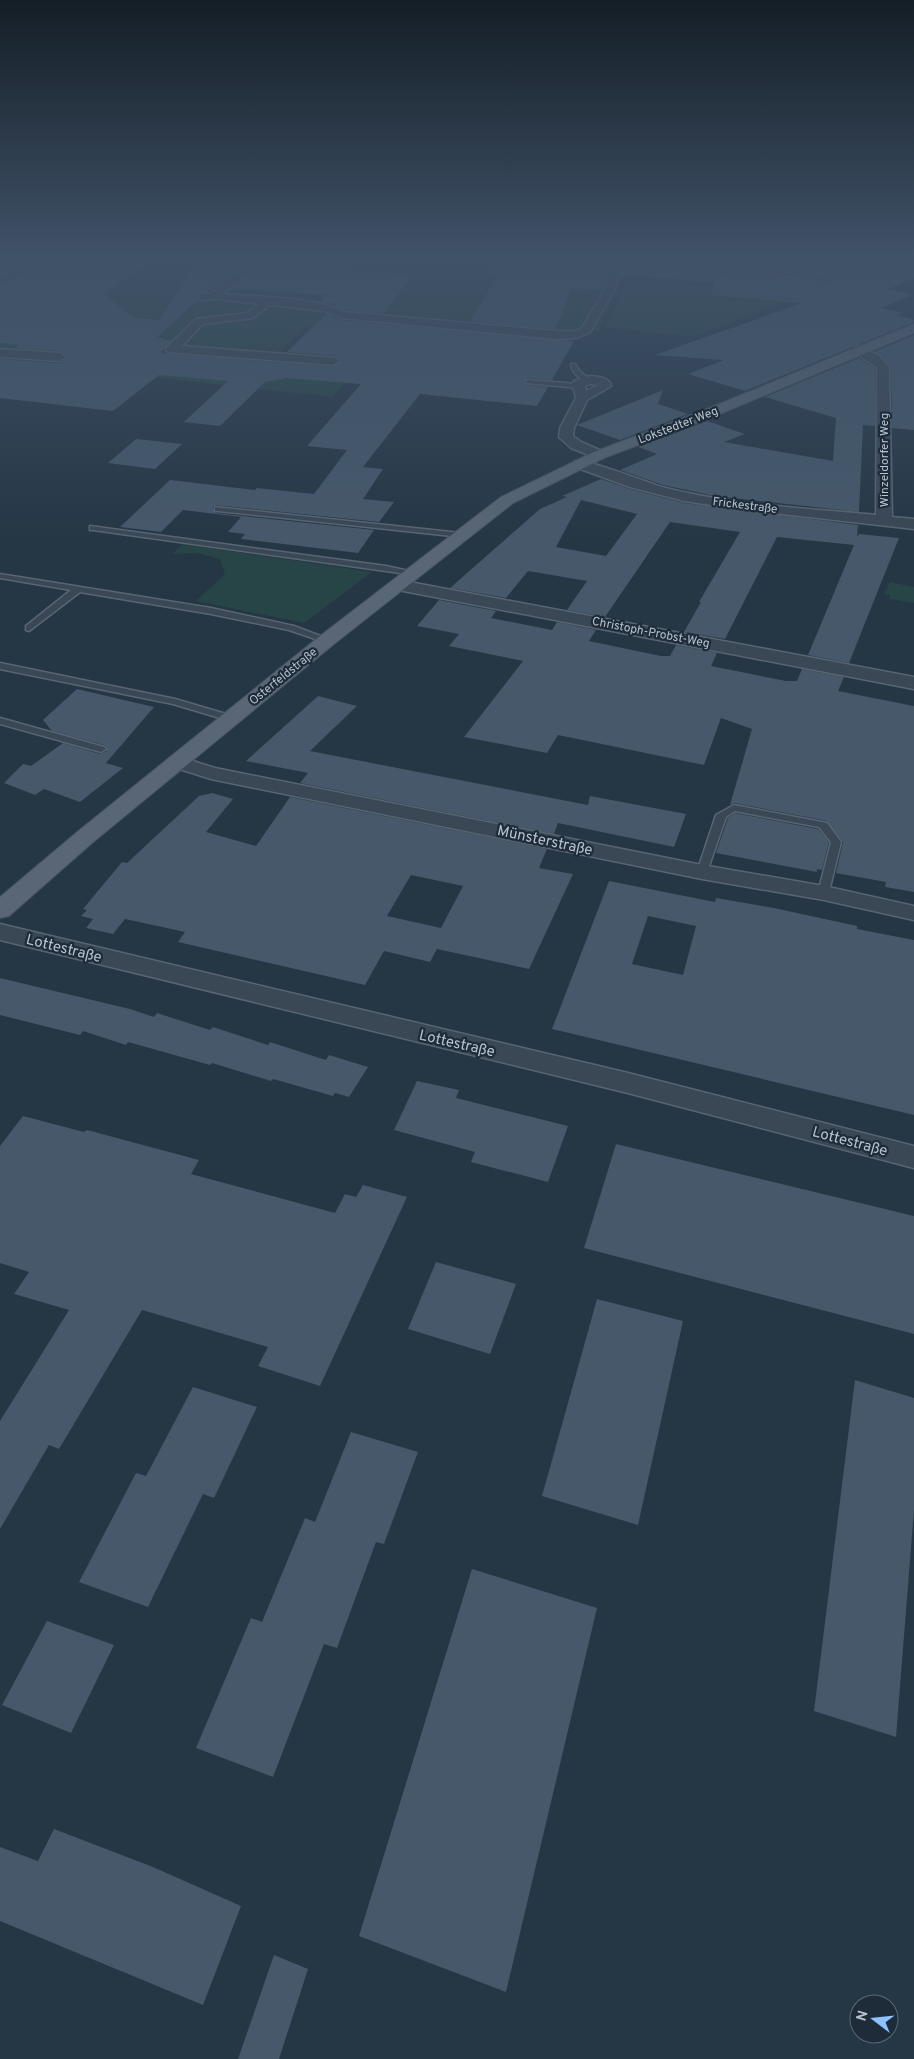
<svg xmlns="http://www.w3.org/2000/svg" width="914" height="2059" font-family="Overpass,sans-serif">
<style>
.green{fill:#274546}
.building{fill:#46586a;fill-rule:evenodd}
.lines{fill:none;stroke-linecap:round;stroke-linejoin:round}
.service-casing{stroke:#586572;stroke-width:3}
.minor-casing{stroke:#586572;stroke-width:3}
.primary-casing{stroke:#465361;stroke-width:2}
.service{fill:#3a4755;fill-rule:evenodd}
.minor{fill:#3a4755;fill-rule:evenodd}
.primary{fill:#586675;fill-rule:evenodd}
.labels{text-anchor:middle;stroke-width:4.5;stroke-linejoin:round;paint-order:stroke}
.far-street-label{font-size:12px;fill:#b7c2ce;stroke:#1e2c3a}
.street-label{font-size:15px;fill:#b7c2ce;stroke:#1e2c3a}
</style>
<rect width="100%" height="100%" fill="#253645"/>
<!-- green -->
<g class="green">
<path d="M 67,253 L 151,253 L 227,257 L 265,254 L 361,261 L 370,253 L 627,253 L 623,276 L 598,332 L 442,323 L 343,314 L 325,318 L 315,328 L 304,327 L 281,351 L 337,363 L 363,364 L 332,397 L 73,369 L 81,352 L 60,350 L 38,354 L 0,351 L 0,283 L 41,262 L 66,259 L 69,255 Z"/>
<path d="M 750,253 L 808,253 L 806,261 L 748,257 Z"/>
<path d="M 627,280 L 804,296 L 692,337 L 606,327 Z"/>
<path d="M 182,544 L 372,572 L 304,623 L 196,601 L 225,574 L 220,559 L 197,553 L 173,554 Z"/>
<path d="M 890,582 L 914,587 L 914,603 L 890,599 L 890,595 L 884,594 Z"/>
</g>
<!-- building -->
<g class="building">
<path d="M 0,253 L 24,253 L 39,254 L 0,275 Z"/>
<path d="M 266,253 L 354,258 L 340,270 L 413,275 L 383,314 L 344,310 L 334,306 L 337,304 L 320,302 L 326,295 L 233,288 L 268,264 L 268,260 L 262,257 Z"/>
<path d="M 564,253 L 611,253 L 602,290 L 572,288 L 555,329 L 470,321 L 506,263 L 563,266 Z"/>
<path d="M 625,253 L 683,255 L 677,261 L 687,269 L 719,277 L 795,278 L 827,285 L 868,269 L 869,266 L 861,264 L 827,277 L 806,273 L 813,265 L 819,266 L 819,253 L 914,253 L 914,278 L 888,289 L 912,295 L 881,308 L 903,313 L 898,315 L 914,320 L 914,322 L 745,391 L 688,374 L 724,360 L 655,355 L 802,303 L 711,295 L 714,282 L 620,275 Z"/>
<path d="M 59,256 L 150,261 L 103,294 L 134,318 L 160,320 L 197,258 L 243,259 L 251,263 L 228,275 L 208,291 L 196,294 L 195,298 L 198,300 L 157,337 L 171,341 L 160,353 L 333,367 L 341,361 L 337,356 L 287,352 L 326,314 L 341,320 L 574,341 L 552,380 L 528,378 L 523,382 L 526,385 L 548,387 L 537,406 L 420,394 L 363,467 L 383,469 L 363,499 L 394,502 L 379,522 L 215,505 L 213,507 L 215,513 L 374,530 L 358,553 L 241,539 L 245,534 L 228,532 L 241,517 L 183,510 L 161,532 L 120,527 L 170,480 L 255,490 L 257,488 L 314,494 L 347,450 L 307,446 L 361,384 L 286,378 L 265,382 L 220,426 L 184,422 L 228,381 L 159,375 L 113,411 L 0,398 L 0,359 L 60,363 L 68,358 L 60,351 L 15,348 L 19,345 L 0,343 L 0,286 L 24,278 Z"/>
<path d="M 693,256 L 803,264 L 797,270 L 771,273 L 744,273 L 692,263 L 688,261 Z"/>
<path d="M 914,335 L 914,430 L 892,428 L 891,367 L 880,355 L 874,352 Z"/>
<path d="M 859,358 L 875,369 L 875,426 L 863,425 L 859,512 L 715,496 L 663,485 L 620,470 L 657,454 L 638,447 L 707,421 L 745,434 L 724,442 L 833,461 L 836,418 L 765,397 Z"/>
<path d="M 663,390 L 658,404 L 688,414 L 620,440 L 577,425 Z"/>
<path d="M 136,439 L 182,444 L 155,469 L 108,463 Z"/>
<path d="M 601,479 L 630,489 L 684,503 L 858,525 L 857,537 L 859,534 L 899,538 L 849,663 L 808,655 L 854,545 L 777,537 L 725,639 L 684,632 L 701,602 L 699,602 L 740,532 L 670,522 L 605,617 L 567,610 L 587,581 L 528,571 L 506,598 L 450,588 L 540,509 L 567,497 L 562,496 ZM 581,500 L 637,514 L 606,556 L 556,547 Z"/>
<path d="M 439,600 L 496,611 L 491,618 L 552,630 L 557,622 L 596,630 L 589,641 L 661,656 L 670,656 L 676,645 L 717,653 L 711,666 L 786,681 L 797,681 L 802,669 L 844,677 L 838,691 L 914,706 L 914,892 L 885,887 L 886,882 L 836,873 L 843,842 L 827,821 L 734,803 L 730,805 L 752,729 L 721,718 L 704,765 L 558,735 L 547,753 L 464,737 L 523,661 L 449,646 L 459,634 L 417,626 Z"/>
<path d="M 77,689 L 154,707 L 106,763 L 123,768 L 80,802 L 44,789 L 35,795 L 4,783 L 23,764 L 31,766 L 63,743 L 100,754 L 107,751 L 107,748 L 104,745 L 52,731 L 43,720 Z"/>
<path d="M 318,696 L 357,706 L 310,751 L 588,805 L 590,796 L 686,814 L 674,847 L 558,823 L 554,834 L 300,783 L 308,773 L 246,761 Z"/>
<path d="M 212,793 L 233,799 L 206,832 L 256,846 L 290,797 L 547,849 L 539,868 L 573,874 L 529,969 L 437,949 L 430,962 L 384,951 L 365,985 L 178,942 L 185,932 L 125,919 L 113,934 L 86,928 L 93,919 L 81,916 L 87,910 L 83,909 L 122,862 L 127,863 L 199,796 ZM 411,875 L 463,886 L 441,928 L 387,916 Z"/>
<path d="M 735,813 L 818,829 L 829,842 L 822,870 L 817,869 L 817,872 L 716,853 L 728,818 Z"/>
<path d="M 609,881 L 715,902 L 716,898 L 774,908 L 857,926 L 857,929 L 914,940 L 914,1115 L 552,1029 ZM 648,916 L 696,926 L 683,975 L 632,964 Z"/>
<path d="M 0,978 L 130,1009 L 154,1017 L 157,1013 L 210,1030 L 213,1027 L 268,1045 L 270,1042 L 326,1060 L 329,1055 L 368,1067 L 349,1097 L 335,1093 L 333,1096 L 273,1079 L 271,1081 L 212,1063 L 210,1065 L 128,1042 L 126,1045 L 83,1031 L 80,1035 L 0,1015 Z"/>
<path d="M 417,1081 L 459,1090 L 456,1098 L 568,1126 L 548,1182 L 471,1162 L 475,1152 L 394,1130 Z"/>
<path d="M 23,1116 L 84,1132 L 87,1130 L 199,1160 L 191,1174 L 335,1213 L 345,1194 L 356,1197 L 363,1185 L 407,1197 L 320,1386 L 258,1366 L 268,1347 L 142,1310 L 59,1449 L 49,1445 L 0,1529 L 0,1421 L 69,1310 L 14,1294 L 29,1272 L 0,1263 L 0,1146 Z"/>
<path d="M 616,1144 L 914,1216 L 914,1334 L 584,1248 Z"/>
<path d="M 436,1262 L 516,1284 L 490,1354 L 408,1329 Z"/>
<path d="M 597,1299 L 683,1321 L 638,1525 L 542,1496 Z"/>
<path d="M 855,1380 L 914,1398 L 914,1510 L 896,1737 L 814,1711 Z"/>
<path d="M 193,1387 L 257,1407 L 214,1498 L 203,1494 L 148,1607 L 79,1582 L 136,1473 L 146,1476 Z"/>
<path d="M 351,1432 L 418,1452 L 384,1544 L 376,1542 L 337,1648 L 324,1644 L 273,1777 L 196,1748 L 251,1618 L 262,1622 L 305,1518 L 315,1522 Z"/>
<path d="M 472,1569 L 597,1608 L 506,1992 L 359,1936 Z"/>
<path d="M 47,1621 L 114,1645 L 71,1733 L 2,1705 Z"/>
<path d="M 54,1829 L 153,1867 L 241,1906 L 203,2005 L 0,1921 L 0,1847 L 38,1861 Z"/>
<path d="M 274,1955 L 308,1969 L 279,2059 L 238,2059 Z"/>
</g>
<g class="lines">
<defs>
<g id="service">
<path d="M 509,253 L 515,253 L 494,268 L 492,272 L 488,272 L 490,266 Z"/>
<path d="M 688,253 L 693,253 L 685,261 L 691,265 C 724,275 764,278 798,272 L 812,257 L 812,253 L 817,253 L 818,257 L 802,274 L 827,279 L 862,266 L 867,267 L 827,283 L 795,276 L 758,277 L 719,275 L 688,267 L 679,261 Z"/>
<path d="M 571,364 L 575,364 L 579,370 L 589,379 L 589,381 C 581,382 571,371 571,364 Z"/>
<path d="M 528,380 L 578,384 L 581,386 L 578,388 L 526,383 L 525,382 Z"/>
<path d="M 215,507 L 461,533 L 465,535 L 461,537 L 218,511 L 215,511 Z"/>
<path d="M 90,526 L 386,566 L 418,573 L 414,575 L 93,530 L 90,530 Z"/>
<path d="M 0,574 L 211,608 L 294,626 L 331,640 L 327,643 L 289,630 L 211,614 L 80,592 L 29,631 L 26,630 L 26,626 L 71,590 L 0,578 Z"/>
<path d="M 0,663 L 175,699 L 233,716 L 235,718 L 230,721 L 173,704 L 0,669 Z"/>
<path d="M 0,718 L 104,747 L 106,749 L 101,752 L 0,724 Z"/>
<path d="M 734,805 L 827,823 L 841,842 L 828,896 L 824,897 L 818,893 L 831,842 L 819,827 L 735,811 L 726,817 L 707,872 L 706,874 L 698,874 L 697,872 L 716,815 Z"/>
</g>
<g id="minor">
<path d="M 46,253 L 60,253 L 41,263 L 23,276 L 0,284 L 0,277 C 17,271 30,260 46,253 Z"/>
<path d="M 161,253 L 251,253 L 266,261 L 267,263 L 260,269 L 237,282 L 223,294 C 256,297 316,297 344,312 L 557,331 L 575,331 L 582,328 L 605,289 L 613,253 L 623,253 L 615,289 L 590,332 L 577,338 L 557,339 L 341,318 L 325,311 L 269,305 L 254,318 L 203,324 L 182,346 L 337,358 L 339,361 L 333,365 L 168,352 L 166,349 L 168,346 L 196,319 L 247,313 L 258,304 L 215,299 L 202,300 L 197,297 L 198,295 L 212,293 L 229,277 L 255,263 L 243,257 L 166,256 Z"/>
<path d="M 860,346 L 879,356 L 889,367 L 892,517 L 914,519 L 914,529 L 737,509 L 684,501 L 630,487 L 575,467 L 573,464 L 575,461 C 585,458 646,482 662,487 C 731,505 805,508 876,515 L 877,368 L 856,353 L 854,350 L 856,347 Z"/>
<path d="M 0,349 L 60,353 L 66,357 L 60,361 L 0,357 Z"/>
<path d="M 590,376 C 598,377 609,377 611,386 L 587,400 L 574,428 L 573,436 L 581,442 L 604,452 L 606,455 L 599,459 L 571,448 L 559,437 L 560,428 L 576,398 L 572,384 L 574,381 ZM 591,384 L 598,385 L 586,391 L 585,386 Z"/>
<path d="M 399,580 L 914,677 L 914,689 L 393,589 L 391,585 L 393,581 Z"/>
<path d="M 177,756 L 215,768 L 702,865 L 824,886 L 914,906 L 914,920 L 824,900 L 702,879 L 211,779 L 170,766 L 167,762 L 170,758 Z"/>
<path d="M 0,924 L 628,1073 L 914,1146 L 914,1168 L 628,1093 L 0,940 Z"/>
</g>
<path id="primary" d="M 914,324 L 914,333 L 722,413 L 604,458 L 513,503 L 334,644 L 92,843 L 9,916 L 0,918 L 0,897 L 76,833 L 320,636 L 501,497 L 594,452 L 712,407 Z"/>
</defs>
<!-- service casing -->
<use href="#service" class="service-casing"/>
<!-- minor casing -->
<use href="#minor" class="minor-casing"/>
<!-- primary casing -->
<use href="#primary" class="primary-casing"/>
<!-- service -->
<use href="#service" class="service"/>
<!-- minor -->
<use href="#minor" class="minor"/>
<!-- primary -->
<use href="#primary" class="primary"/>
</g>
<!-- sky -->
<linearGradient id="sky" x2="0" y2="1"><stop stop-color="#141e26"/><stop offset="0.47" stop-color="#405268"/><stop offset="1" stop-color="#405268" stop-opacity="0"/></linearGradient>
<rect width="914" height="542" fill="url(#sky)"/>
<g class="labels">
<!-- far-street labels -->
<g class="far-street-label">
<text transform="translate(678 425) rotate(-21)" y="4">Lokstedter Weg</text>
<text transform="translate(884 460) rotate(-90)" y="4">Winzeldorfer Weg</text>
<text transform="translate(745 505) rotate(7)" y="4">Frickestraße</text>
<text transform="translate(651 632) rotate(11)" y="4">Christoph-Probst-Weg</text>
<text transform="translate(283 676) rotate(-39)" y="4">Osterfeldstraße</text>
</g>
<!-- street labels -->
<g class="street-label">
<text transform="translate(545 840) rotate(12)" y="5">Münsterstraße</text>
<text transform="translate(64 948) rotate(14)" y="5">Lottestraße</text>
<text transform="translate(457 1043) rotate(13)" y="5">Lottestraße</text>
<text transform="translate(850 1141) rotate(15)" y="5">Lottestraße</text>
</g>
</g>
<!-- north arrow -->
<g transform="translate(874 2019) rotate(286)"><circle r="24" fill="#1e2c3a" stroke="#5b6875"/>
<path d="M0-4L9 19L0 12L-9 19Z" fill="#8bc2ff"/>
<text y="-8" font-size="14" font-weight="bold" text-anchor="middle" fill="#b7c2ce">N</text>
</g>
</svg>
